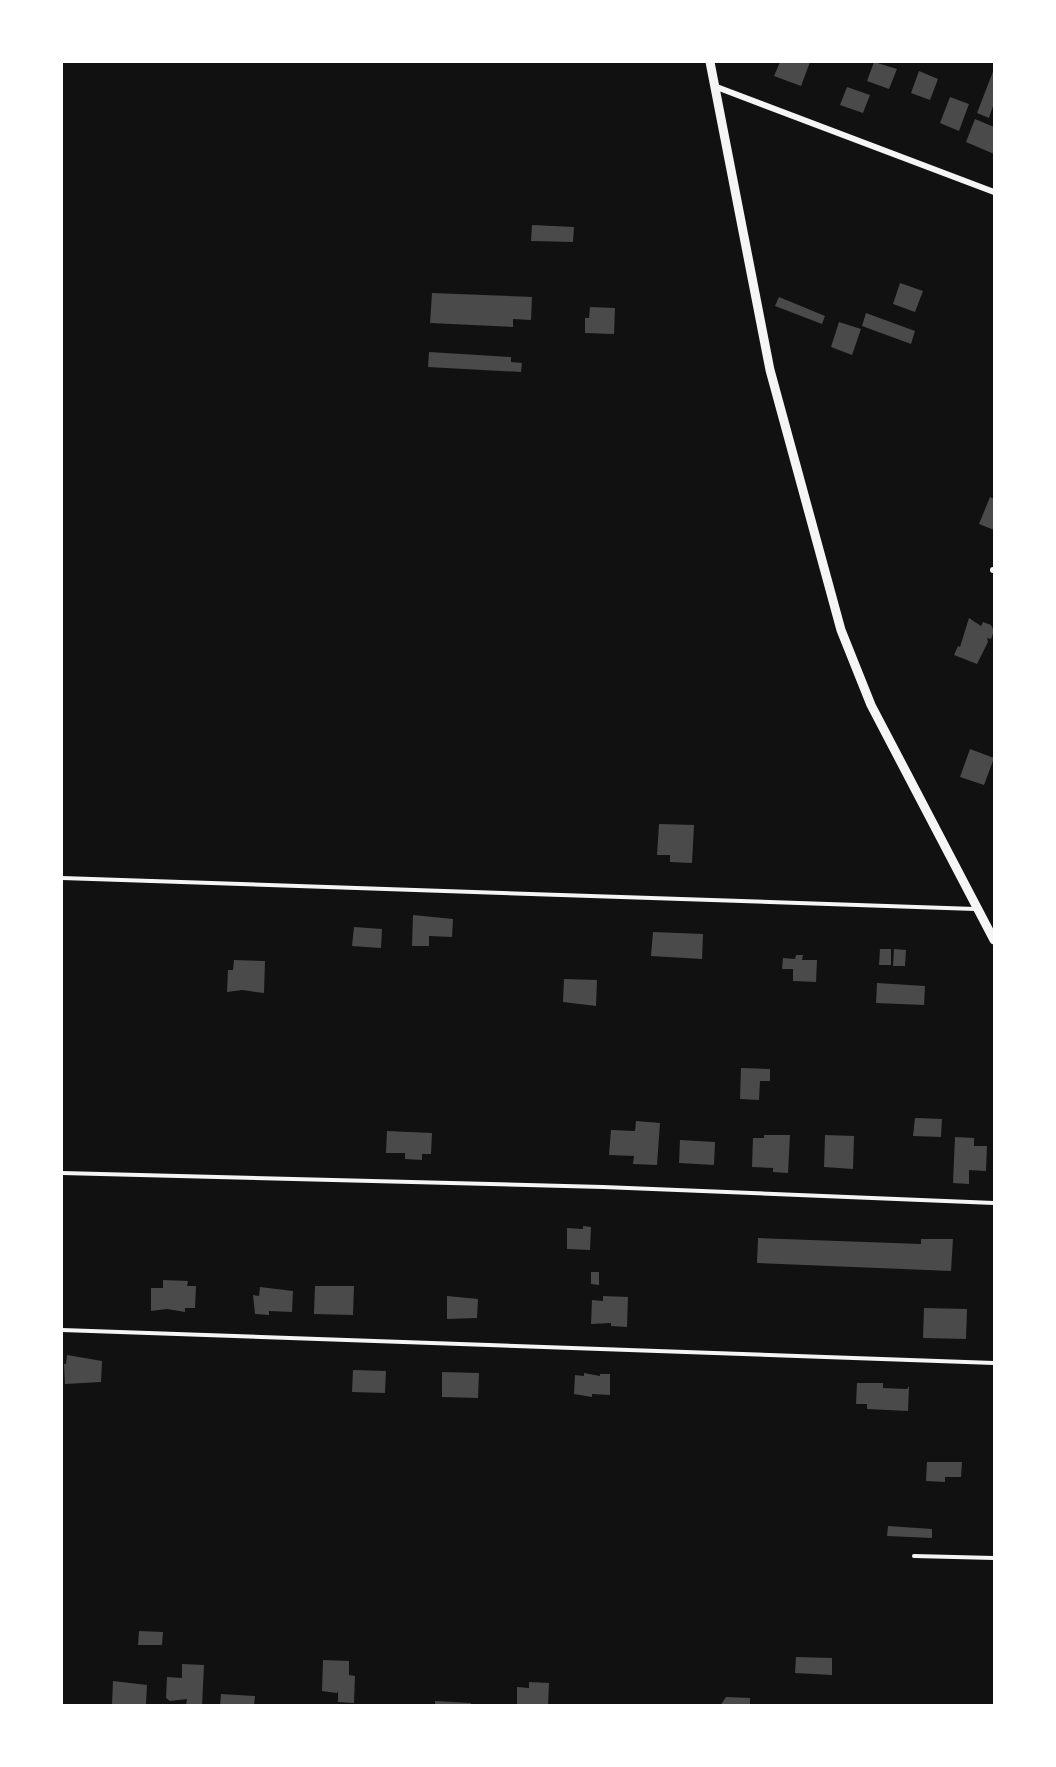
<svg xmlns="http://www.w3.org/2000/svg" width="1056" height="1767" font-family="Overpass,sans-serif">
<style>
.building{fill:#4a4a4a}
.lines{fill:none;stroke-linecap:round;stroke-linejoin:round}
.service{stroke:#f5f5f5;stroke-width:4}
.minor{stroke:#f5f5f5;stroke-width:6}
.tertiary{stroke:#f5f5f5;stroke-width:9}
</style>
<rect width="100%" height="100%" fill="#111"/>
<!-- building -->
<g class="building">
<path d="M 780,62 L 810,62 L 801,86 L 774,76 Z"/>
<path d="M 874,62 L 897,69 L 889,89 L 867,81 Z"/>
<path d="M 994,69 L 994,103 L 989,118 L 977,113 Z"/>
<path d="M 919,71 L 938,79 L 930,100 L 911,93 Z"/>
<path d="M 847,87 L 870,95 L 863,113 L 840,105 Z"/>
<path d="M 950,97 L 969,104 L 959,131 L 940,123 Z"/>
<path d="M 975,119 L 994,127 L 994,154 L 966,142 Z"/>
<path d="M 532,225 L 574,227 L 573,242 L 531,241 Z"/>
<path d="M 900,283 L 923,291 L 915,312 L 893,304 Z"/>
<path d="M 432,293 L 532,297 L 531,320 L 513,319 L 513,327 L 430,323 Z"/>
<path d="M 779,297 L 825,316 L 822,324 L 775,306 Z"/>
<path d="M 590,307 L 615,308 L 614,334 L 585,333 L 585,318 L 589,318 Z"/>
<path d="M 866,313 L 915,331 L 911,344 L 862,326 Z"/>
<path d="M 839,322 L 861,329 L 852,355 L 831,347 Z"/>
<path d="M 429,352 L 511,357 L 511,362 L 522,363 L 521,372 L 428,367 Z"/>
<path d="M 990,497 L 994,499 L 994,530 L 979,524 Z"/>
<path d="M 969,618 L 981,626 L 983,622 L 991,625 L 994,631 L 991,639 L 987,638 L 988,642 L 977,664 L 954,655 L 958,646 L 960,647 Z"/>
<path d="M 970,749 L 994,758 L 984,785 L 960,777 Z"/>
<path d="M 659,824 L 694,825 L 692,863 L 670,862 L 670,855 L 657,855 Z"/>
<path d="M 413,915 L 453,919 L 452,937 L 429,936 L 429,946 L 412,946 Z"/>
<path d="M 354,927 L 382,929 L 381,948 L 352,946 Z"/>
<path d="M 653,932 L 703,934 L 702,959 L 651,956 Z"/>
<path d="M 880,949 L 891,949 L 891,965 L 879,965 Z"/>
<path d="M 894,949 L 906,950 L 905,966 L 893,966 Z"/>
<path d="M 796,955 L 803,955 L 802,960 L 817,960 L 816,982 L 793,981 L 793,969 L 782,969 L 783,958 L 795,959 Z"/>
<path d="M 234,960 L 265,961 L 264,993 L 242,990 L 227,992 L 228,970 L 233,970 Z"/>
<path d="M 564,979 L 597,980 L 596,1006 L 563,1002 Z"/>
<path d="M 877,983 L 925,986 L 924,1005 L 876,1003 Z"/>
<path d="M 741,1068 L 770,1069 L 770,1081 L 760,1081 L 759,1100 L 740,1099 Z"/>
<path d="M 915,1118 L 942,1119 L 941,1137 L 913,1136 Z"/>
<path d="M 636,1121 L 660,1123 L 657,1165 L 633,1164 L 634,1156 L 609,1155 L 611,1130 L 635,1131 Z"/>
<path d="M 387,1131 L 432,1133 L 431,1154 L 422,1154 L 422,1160 L 405,1159 L 405,1153 L 386,1153 Z"/>
<path d="M 764,1135 L 790,1135 L 788,1173 L 773,1172 L 773,1168 L 752,1167 L 753,1138 L 764,1138 Z"/>
<path d="M 825,1135 L 854,1136 L 853,1169 L 824,1167 Z"/>
<path d="M 955,1137 L 974,1138 L 974,1146 L 987,1146 L 986,1171 L 969,1170 L 969,1184 L 953,1183 Z"/>
<path d="M 680,1140 L 715,1142 L 714,1165 L 679,1163 Z"/>
<path d="M 583,1226 L 591,1227 L 590,1250 L 567,1249 L 567,1228 L 583,1229 Z"/>
<path d="M 758,1238 L 921,1244 L 921,1239 L 953,1239 L 951,1271 L 757,1263 Z"/>
<path d="M 591,1272 L 599,1272 L 599,1285 L 591,1284 Z"/>
<path d="M 163,1280 L 188,1281 L 187,1286 L 196,1286 L 195,1308 L 185,1308 L 185,1312 L 167,1309 L 151,1311 L 151,1288 L 163,1288 Z"/>
<path d="M 315,1286 L 354,1286 L 353,1315 L 314,1314 Z"/>
<path d="M 260,1287 L 293,1291 L 292,1312 L 269,1311 L 269,1315 L 255,1314 L 253,1295 L 259,1296 Z"/>
<path d="M 447,1296 L 478,1299 L 477,1318 L 447,1319 Z"/>
<path d="M 603,1296 L 628,1297 L 627,1327 L 611,1326 L 611,1323 L 591,1324 L 592,1300 L 603,1301 Z"/>
<path d="M 924,1308 L 967,1309 L 966,1339 L 923,1338 Z"/>
<path d="M 67,1355 L 102,1361 L 101,1382 L 65,1384 L 64,1364 L 66,1364 Z"/>
<path d="M 353,1370 L 386,1371 L 385,1393 L 352,1392 Z"/>
<path d="M 442,1372 L 479,1373 L 478,1398 L 442,1397 Z"/>
<path d="M 584,1373 L 600,1376 L 600,1374 L 610,1374 L 610,1395 L 592,1394 L 592,1397 L 574,1394 L 575,1375 L 584,1376 Z"/>
<path d="M 857,1383 L 883,1383 L 883,1388 L 907,1389 L 909,1386 L 908,1411 L 867,1409 L 867,1404 L 856,1404 Z"/>
<path d="M 927,1462 L 962,1462 L 961,1477 L 945,1477 L 945,1482 L 926,1481 Z"/>
<path d="M 888,1526 L 932,1529 L 932,1538 L 887,1536 Z"/>
<path d="M 139,1631 L 163,1632 L 162,1645 L 138,1645 Z"/>
<path d="M 796,1657 L 832,1658 L 832,1675 L 795,1673 Z"/>
<path d="M 323,1660 L 349,1661 L 349,1675 L 355,1676 L 354,1703 L 338,1702 L 338,1691 L 337,1693 L 322,1691 Z"/>
<path d="M 182,1664 L 204,1665 L 202,1706 L 186,1706 L 187,1699 L 170,1701 L 166,1698 L 167,1677 L 182,1678 Z"/>
<path d="M 113,1681 L 147,1685 L 146,1704 L 112,1705 Z"/>
<path d="M 529,1682 L 549,1683 L 548,1706 L 517,1706 L 517,1687 L 529,1688 Z"/>
<path d="M 221,1694 L 255,1696 L 254,1706 L 220,1706 Z"/>
<path d="M 726,1697 L 750,1698 L 750,1706 L 720,1706 Z"/>
<path d="M 435,1701 L 471,1703 L 470,1706 L 435,1706 Z"/>
</g>
<g class="lines">
<!-- service -->
<g class="service">
<path d="M 62,878 L 975,909"/>
<path d="M 62,1173 L 603,1187 L 994,1203"/>
<path d="M 62,1330 L 994,1363"/>
<path d="M 914,1556 L 994,1558"/>
</g>
<!-- minor -->
<g class="minor">
<path d="M 714,86 L 994,192"/>
<path d="M 993,570 L 994,570"/>
</g>
<!-- tertiary -->
<path class="tertiary" d="M 710,62 L 770,370 L 841,630 L 871,705 L 994,940"/>
</g>
<!-- border -->
<rect width="1056" height="1767" fill="none" stroke="#ffffff" stroke-width="126"/>
</svg>
